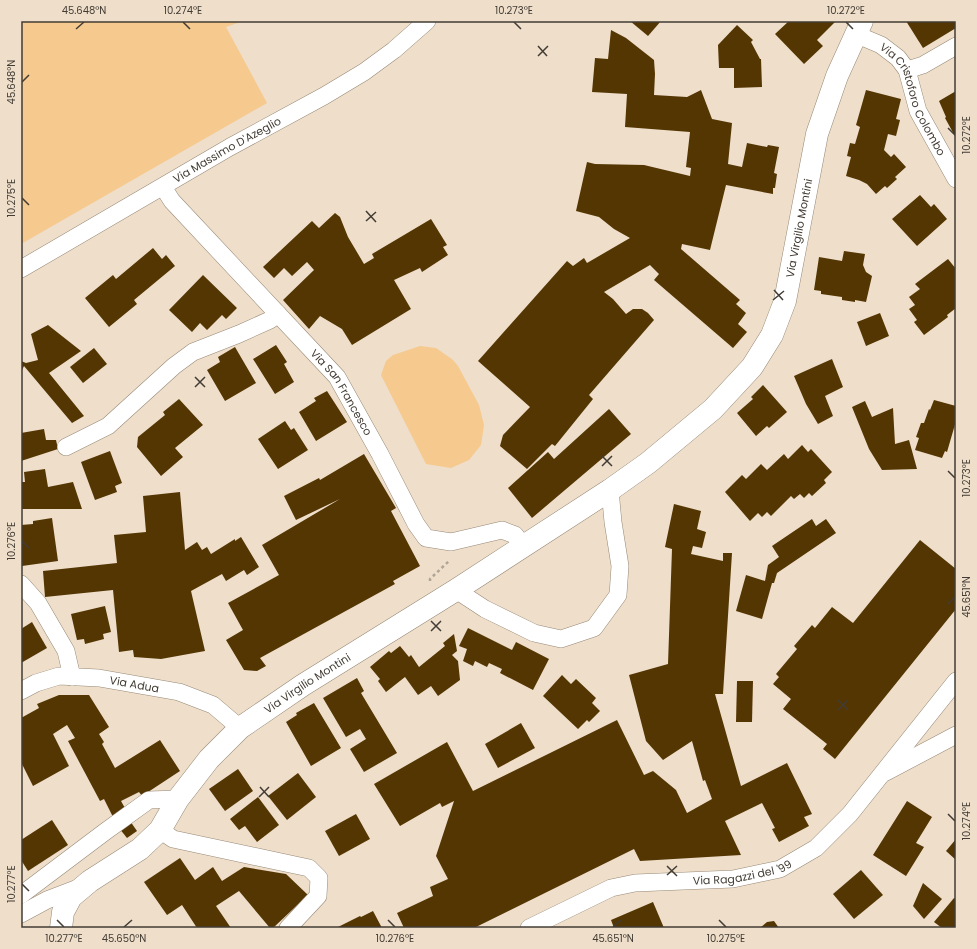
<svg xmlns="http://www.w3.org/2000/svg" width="977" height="949" font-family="Poppins,sans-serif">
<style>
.green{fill:#f6c98e}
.building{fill:#543603}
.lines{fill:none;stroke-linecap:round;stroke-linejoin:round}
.minor-casing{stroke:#978976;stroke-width:18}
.secondary-casing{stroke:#978976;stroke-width:23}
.path{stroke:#b0a494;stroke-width:2.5;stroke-dasharray:3 3;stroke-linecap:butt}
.minor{stroke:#fff;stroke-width:17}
.secondary{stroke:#fff;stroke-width:22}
.ticks{fill:none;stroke:#423c34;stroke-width:1.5}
.labels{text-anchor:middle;stroke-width:4;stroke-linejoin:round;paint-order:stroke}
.street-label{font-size:11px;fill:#423c34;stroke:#eedeca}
.neatline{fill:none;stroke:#423c34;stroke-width:1.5}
.ticks-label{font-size:10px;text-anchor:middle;fill:#423c34}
</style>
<rect width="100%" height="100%" fill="#eedeca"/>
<!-- green -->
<g class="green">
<path d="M 21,21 L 243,21 L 226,27 L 267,103 L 21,244 Z"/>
<path d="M 420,346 L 436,348 L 453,360 L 458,366 L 479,405 L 484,425 L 481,445 L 469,460 L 451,468 L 426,464 L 381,375 L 386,361 L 393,355 Z"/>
</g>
<!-- building -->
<g class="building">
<path d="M 630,21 L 661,21 L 648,36 Z"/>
<path d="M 789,21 L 834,21 L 835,22 L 817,40 L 823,46 L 804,64 L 775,34 Z"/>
<path d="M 906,21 L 956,21 L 956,28 L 923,48 Z"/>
<path d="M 737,25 L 753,40 L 751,42 L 760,59 L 761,59 L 762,87 L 734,88 L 734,68 L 719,68 L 718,45 Z"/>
<path d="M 611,30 L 626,38 L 654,60 L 655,74 L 654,95 L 687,97 L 701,90 L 712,119 L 732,123 L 728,164 L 742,167 L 747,143 L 767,147 L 768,145 L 779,147 L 774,173 L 777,174 L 775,188 L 773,188 L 773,194 L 726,185 L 710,250 L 682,244 L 681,249 L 740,300 L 736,304 L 746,313 L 738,324 L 747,332 L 733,348 L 654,280 L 659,274 L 650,265 L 604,292 L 613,299 L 626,314 L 633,309 L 642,309 L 648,313 L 654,320 L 589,395 L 593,399 L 555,446 L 552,444 L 527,469 L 500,446 L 503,435 L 530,407 L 478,361 L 567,261 L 573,266 L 584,258 L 587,263 L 630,238 L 614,229 L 599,217 L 576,211 L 587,162 L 595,164 L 644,165 L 690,176 L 691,168 L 686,167 L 690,132 L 625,127 L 627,94 L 592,92 L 595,58 L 608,59 Z"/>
<path d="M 866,90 L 901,99 L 896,119 L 900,120 L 896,136 L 888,134 L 884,150 L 891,157 L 894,154 L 906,167 L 895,177 L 897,179 L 887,188 L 885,186 L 876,194 L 867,184 L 859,180 L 846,176 L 851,157 L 847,156 L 850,143 L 855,144 L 860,127 L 856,125 Z"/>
<path d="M 956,91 L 956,138 L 945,118 L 946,117 L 939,101 Z"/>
<path d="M 920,195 L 931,207 L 934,204 L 947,219 L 917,246 L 892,219 Z"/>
<path d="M 335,213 L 340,217 L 348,237 L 364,264 L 374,258 L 372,254 L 431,219 L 447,245 L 443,247 L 448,255 L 422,272 L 420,268 L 394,280 L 411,309 L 352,345 L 342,329 L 320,316 L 309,329 L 283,300 L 314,270 L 307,262 L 292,276 L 284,268 L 274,278 L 263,267 L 312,221 L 319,228 Z"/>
<path d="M 153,248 L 162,259 L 166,255 L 175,266 L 134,300 L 137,304 L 109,327 L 85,298 L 113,275 L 116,279 Z"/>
<path d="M 844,251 L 865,254 L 863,265 L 866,272 L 872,276 L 866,302 L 855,300 L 855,302 L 842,300 L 842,297 L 821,294 L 821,291 L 814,290 L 819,257 L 842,261 Z"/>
<path d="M 948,259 L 956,269 L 956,308 L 947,315 L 948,317 L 924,335 L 914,322 L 917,320 L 909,309 L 915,305 L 909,297 L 920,289 L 915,284 Z"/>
<path d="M 203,275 L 237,308 L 226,319 L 222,315 L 207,330 L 200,323 L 192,332 L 169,310 Z"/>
<path d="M 880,313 L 889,336 L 866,346 L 857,322 Z"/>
<path d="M 48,325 L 81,351 L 49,373 L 84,416 L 72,423 L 24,366 L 21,372 L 21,361 L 26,363 L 38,360 L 31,334 Z"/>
<path d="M 276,345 L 287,362 L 284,364 L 294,382 L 275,394 L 253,359 Z"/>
<path d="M 235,347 L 256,383 L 225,401 L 207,370 L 220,362 L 218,357 Z"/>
<path d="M 94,348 L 107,364 L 83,383 L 70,367 Z"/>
<path d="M 832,359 L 843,387 L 825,396 L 833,416 L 818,424 L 806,404 L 794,376 Z"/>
<path d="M 763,385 L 787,412 L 769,428 L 767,426 L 756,436 L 737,413 L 753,399 L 751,397 Z"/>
<path d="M 327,391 L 347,422 L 316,441 L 299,412 L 316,401 L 314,398 Z"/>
<path d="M 179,399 L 203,425 L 175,448 L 183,457 L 161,476 L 137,447 L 138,437 L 165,415 L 163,412 Z"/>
<path d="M 934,400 L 956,406 L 956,421 L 947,452 L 945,451 L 942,458 L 915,450 L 919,438 L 916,437 L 921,423 L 924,423 L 929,409 L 930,410 Z"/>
<path d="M 865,401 L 872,417 L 893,408 L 895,444 L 909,440 L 917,469 L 882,470 L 869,449 L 852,407 Z"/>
<path d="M 609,409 L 631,434 L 532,518 L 508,488 L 548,452 L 554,459 Z"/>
<path d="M 285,421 L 291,430 L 294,428 L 308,450 L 278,469 L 258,439 Z"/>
<path d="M 44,429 L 46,440 L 56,440 L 58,449 L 21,461 L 21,433 Z"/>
<path d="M 802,445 L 808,452 L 811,449 L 832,472 L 824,480 L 826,483 L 812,496 L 809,493 L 804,498 L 800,494 L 794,499 L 791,496 L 771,516 L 767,512 L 762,517 L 758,513 L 750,521 L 725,492 L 742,475 L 746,479 L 761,464 L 767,470 L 784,454 L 788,459 Z"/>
<path d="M 110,451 L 122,483 L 115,486 L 117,492 L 95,500 L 81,462 Z"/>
<path d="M 364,454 L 396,508 L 391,511 L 420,566 L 393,581 L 395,584 L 260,658 L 266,666 L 257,671 L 244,670 L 226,640 L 243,630 L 228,603 L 279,575 L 262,545 L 340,499 L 296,520 L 284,496 L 319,478 L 320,480 Z"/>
<path d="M 45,469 L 48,487 L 73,482 L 82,509 L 21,509 L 21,482 L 25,482 L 24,472 Z"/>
<path d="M 180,492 L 185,550 L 197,542 L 202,550 L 207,547 L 211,554 L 235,539 L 235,541 L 241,537 L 259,567 L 247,575 L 244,570 L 226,581 L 222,574 L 191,591 L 205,651 L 161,659 L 134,657 L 133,650 L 119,652 L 113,590 L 45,597 L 43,571 L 117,563 L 114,535 L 146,532 L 143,496 Z"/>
<path d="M 674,504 L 701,511 L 697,529 L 706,532 L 702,548 L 693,546 L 691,554 L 723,561 L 723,553 L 732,553 L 723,694 L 715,694 L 741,786 L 787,763 L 812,814 L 804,817 L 809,826 L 779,842 L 772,829 L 775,828 L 762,803 L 725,821 L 741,855 L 640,861 L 634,849 L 474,928 L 404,928 L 397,913 L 433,896 L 430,887 L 448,879 L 436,856 L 454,801 L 442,807 L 440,803 L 400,826 L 374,784 L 447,742 L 473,791 L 617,720 L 644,775 L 653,771 L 676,790 L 687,813 L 712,799 L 705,780 L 703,781 L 692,741 L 663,760 L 646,741 L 629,675 L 668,664 L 672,549 L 665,547 Z"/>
<path d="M 52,518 L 58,561 L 22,566 L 21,525 L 33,524 L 33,521 Z"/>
<path d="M 812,519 L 816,526 L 826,519 L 836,533 L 777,573 L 774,583 L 772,583 L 762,619 L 736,611 L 746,575 L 765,581 L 768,565 L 779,557 L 772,546 Z"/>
<path d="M 920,540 L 956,569 L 956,609 L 835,759 L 823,749 L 827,744 L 783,709 L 791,699 L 773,684 L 779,677 L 776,674 L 797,649 L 794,646 L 812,625 L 815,628 L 832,607 L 853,623 Z"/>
<path d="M 105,606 L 111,632 L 103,634 L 104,639 L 85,644 L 84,639 L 77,640 L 71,614 Z"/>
<path d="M 32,622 L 47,648 L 21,663 L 21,629 Z"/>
<path d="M 468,628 L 512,650 L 516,642 L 549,659 L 533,690 L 500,673 L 502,669 L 489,663 L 487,667 L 475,661 L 473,666 L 463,661 L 467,649 L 459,646 Z"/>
<path d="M 454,634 L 457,651 L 452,655 L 458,661 L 460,680 L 438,696 L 431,686 L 418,695 L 405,677 L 386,692 L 378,681 L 380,679 L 370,667 L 389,651 L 391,653 L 400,646 L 409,657 L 411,655 L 419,667 L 445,646 L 443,643 Z"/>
<path d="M 562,675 L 571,684 L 576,679 L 596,698 L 592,703 L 600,711 L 589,722 L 587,720 L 578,729 L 543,696 Z"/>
<path d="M 357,678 L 364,691 L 361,693 L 397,753 L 364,772 L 350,749 L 366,739 L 360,729 L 346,737 L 323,698 Z"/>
<path d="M 737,681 L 753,681 L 752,722 L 736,722 Z"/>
<path d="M 59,695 L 89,695 L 109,727 L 99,734 L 104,742 L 102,744 L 115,768 L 160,740 L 180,771 L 142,796 L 139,792 L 121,801 L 126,810 L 113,817 L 104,799 L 100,801 L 68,741 L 75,738 L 67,725 L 53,734 L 69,766 L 33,786 L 21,762 L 21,718 L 39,708 L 37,704 Z"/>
<path d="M 314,703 L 341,748 L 311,766 L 286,722 L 297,715 L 296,713 Z"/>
<path d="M 521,723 L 535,748 L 498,768 L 485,744 Z"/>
<path d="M 238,769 L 253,791 L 225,811 L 209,789 Z"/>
<path d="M 298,773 L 316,797 L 287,820 L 268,796 Z"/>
<path d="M 258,797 L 279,825 L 257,842 L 245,826 L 239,830 L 230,819 Z"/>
<path d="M 907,801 L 932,817 L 916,843 L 924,847 L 906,876 L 873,855 Z"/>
<path d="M 356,814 L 370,839 L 339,856 L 325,831 Z"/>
<path d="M 52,820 L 68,845 L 28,871 L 21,860 L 21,840 Z"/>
<path d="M 130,821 L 137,831 L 127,838 L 119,828 Z"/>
<path d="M 956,839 L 956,860 L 946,851 Z"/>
<path d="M 180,858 L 195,880 L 213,867 L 222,881 L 244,867 L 286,874 L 308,895 L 273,928 L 270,928 L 239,891 L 216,906 L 231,928 L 197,928 L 182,905 L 167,915 L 144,882 Z"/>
<path d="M 861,870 L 883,895 L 854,919 L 833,894 Z"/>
<path d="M 923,883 L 942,899 L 924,919 L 913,906 Z"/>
<path d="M 954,898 L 956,899 L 956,928 L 942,928 L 934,922 Z"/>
<path d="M 653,902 L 664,928 L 614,928 L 611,920 Z"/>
<path d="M 373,911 L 382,928 L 336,928 L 360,916 L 361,917 Z"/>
<path d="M 774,921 L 779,928 L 760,928 L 767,922 Z"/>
</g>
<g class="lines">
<defs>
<g id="minor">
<path id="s1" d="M 855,34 L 881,45 L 898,58 L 907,70 L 918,111 L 956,179"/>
<path d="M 907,70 L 923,65 L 956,46"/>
<path id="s2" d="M 163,187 L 172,201 L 337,377 L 380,454 L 416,524 L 426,538 L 451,542 L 502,530 L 515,535 L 523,545"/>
<path id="s3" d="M 21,269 L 230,147 L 324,96 L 364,72 L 394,50 L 427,21"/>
<path d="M 66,447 L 108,426 L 174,366 L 193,352 L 239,334 L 270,320 L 278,314"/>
<path d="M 21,584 L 38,603 L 66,651 L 72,677"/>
<path d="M 456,590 L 485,609 L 534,633 L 561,639 L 594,628 L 618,595 L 620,566 L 613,522 L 610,490"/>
<path id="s4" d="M 21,691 L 36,683 L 59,676 L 99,678 L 179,692 L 213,705 L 240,728"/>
<path d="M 886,772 L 956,735"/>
<path d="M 160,830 L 173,839 L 309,868 L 319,878 L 318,896 L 288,928"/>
<path d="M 21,895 L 106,831 L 149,800 L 178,799"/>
<path d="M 21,914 L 47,900 L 81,887"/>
<path id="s5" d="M 529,928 L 611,888 L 635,883 L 733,879 L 780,869 L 816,848 L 850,814 L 956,681"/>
</g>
<g id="secondary">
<path id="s6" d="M 61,928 L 63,912 L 71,897 L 90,881 L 140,849 L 160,830 L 178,799 L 209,759 L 240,728 L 303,685 L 456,590 L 610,490 L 648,463 L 713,409 L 752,367 L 772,335 L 785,301 L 817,134 L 837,76 L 862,21"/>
</g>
</defs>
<!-- minor casing -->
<use href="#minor" class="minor-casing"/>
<!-- secondary casing -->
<use href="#secondary" class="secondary-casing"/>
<!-- path -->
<path class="path" d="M 430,581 L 430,579 L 449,561"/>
<!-- minor -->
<use href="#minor" class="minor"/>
<!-- secondary -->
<use href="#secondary" class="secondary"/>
</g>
<!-- ticks -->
<path class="ticks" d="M 183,22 L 190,29M 514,22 L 521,29M 846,22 L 853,29M 76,29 L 84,22M 538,46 L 547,56M 538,56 L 548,46M 22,82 L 29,75M 948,128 L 955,135M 22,198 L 29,205M 366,211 L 376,222M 366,221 L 376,212M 774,290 L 783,300M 773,300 L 784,291M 195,377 L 205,387M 195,387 L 205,377M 602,456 L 612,466M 602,466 L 612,456M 948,471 L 955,478M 22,541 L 29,548M 948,604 L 955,597M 431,621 L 441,631M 431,631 L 441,621M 838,700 L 848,710M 838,710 L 848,700M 260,787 L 269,797M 259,797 L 269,787M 948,814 L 955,821M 667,866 L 677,876M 667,875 L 677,866M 22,884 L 29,891M 57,920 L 64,927M 388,920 L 395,927M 719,920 L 726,927M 124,927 L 132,920M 613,927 L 621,920"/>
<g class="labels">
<!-- street labels -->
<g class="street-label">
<text dy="4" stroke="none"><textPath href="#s1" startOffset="93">Via Cristoforo Colombo</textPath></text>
<text dy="4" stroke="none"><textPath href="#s3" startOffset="238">Via Massimo D'Azeglio</textPath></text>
<text dy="4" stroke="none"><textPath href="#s6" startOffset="1052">Via Virgilio Montini</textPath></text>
<text dy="4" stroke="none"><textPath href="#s2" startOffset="273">Via San Francesco</textPath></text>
<text dy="4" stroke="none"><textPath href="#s6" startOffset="356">Via Virgilio Montini</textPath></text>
<text dy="4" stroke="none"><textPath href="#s4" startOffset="117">Via Adua</textPath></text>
<text dy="4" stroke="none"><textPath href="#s5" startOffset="224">Via Ragazzi del '99</textPath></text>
</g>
</g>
<!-- border -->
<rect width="977" height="949" fill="none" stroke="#eedeca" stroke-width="44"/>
<rect x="22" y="22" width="933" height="905" class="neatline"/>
<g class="ticks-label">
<text x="84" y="14">45.648°N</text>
<text x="183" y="14">10.274°E</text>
<text x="514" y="14">10.273°E</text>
<text x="846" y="14">10.272°E</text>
<text transform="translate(11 82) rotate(-90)" y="4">45.648°N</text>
<text transform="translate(966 135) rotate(-90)" y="4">10.272°E</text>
<text transform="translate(11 198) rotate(-90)" y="4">10.275°E</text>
<text transform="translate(966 478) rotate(-90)" y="4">10.273°E</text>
<text transform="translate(11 541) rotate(-90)" y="4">10.276°E</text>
<text transform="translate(966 597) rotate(-90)" y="4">45.651°N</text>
<text transform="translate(966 821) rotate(-90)" y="4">10.274°E</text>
<text transform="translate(11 884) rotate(-90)" y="4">10.277°E</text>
<text x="64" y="942">10.277°E</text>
<text x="124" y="942">45.650°N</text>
<text x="395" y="942">10.276°E</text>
<text x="613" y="942">45.651°N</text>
<text x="726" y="942">10.275°E</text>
</g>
</svg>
